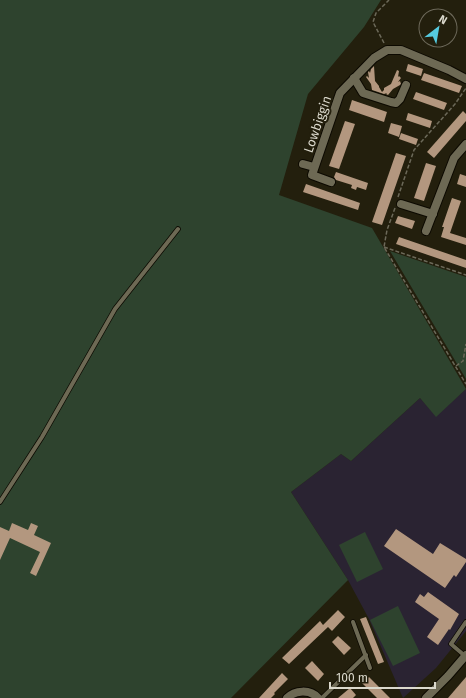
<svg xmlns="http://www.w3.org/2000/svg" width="466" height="698" font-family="'Fira Sans',sans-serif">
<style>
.education{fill:#2a2332}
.green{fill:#2e432e}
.building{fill:#b3977f}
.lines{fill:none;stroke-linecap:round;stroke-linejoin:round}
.lane-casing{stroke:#0c0900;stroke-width:5.5}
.street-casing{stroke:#0c0900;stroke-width:10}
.path{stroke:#6c6959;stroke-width:1.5;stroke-dasharray:4 2;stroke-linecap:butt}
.lane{stroke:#6d6954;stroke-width:4}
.street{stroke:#6d6954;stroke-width:8}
.labels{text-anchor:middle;stroke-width:4;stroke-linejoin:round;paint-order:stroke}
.street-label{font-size:13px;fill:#dbd9cd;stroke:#231f0d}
</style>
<rect width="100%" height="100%" fill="#231f0d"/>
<!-- education -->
<path class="education" d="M 466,389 L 466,631 L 436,668 L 403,698 L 369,619 L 348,580 L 291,492 L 341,454 L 351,461 L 420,398 L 436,416 Z"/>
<!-- green -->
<g class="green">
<path d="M 0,0 L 381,0 L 364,27 L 308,94 L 279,195 L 372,228 L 466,389 L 436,417 L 420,398 L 351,461 L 341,454 L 291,492 L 348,580 L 231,698 L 0,698 Z"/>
<path d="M 390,251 L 466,277 L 466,379 Z"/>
<path d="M 365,532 L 383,569 L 357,582 L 339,545 Z"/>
<path d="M 398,606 L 420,653 L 393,666 L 370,620 Z"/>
</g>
<!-- building -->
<g class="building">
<path d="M 408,64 L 423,69 L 421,76 L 406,71 Z"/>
<path d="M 374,66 L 375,81 L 379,86 L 379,87 L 382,92 L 384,90 L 384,88 L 391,84 L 397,70 L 399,71 L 398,77 L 399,76 L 401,78 L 398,82 L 400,81 L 401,84 L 400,85 L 393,89 L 388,95 L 386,94 L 387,93 L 384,94 L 372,90 L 371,84 L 366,77 L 367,76 L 369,78 L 368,72 L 369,71 L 370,73 L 371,69 Z"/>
<path d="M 424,73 L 462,86 L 459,93 L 421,80 Z"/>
<path d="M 416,92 L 447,103 L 444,110 L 413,99 Z"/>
<path d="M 352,100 L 387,112 L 384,122 L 349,110 Z"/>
<path d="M 463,111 L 466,114 L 466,121 L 434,158 L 427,152 Z"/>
<path d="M 408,113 L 432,121 L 430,128 L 406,120 Z"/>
<path d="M 345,121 L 355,124 L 339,169 L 329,166 Z"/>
<path d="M 391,123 L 402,126 L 399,137 L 388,133 Z"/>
<path d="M 401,133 L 418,139 L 416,145 L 399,139 Z"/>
<path d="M 396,153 L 406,156 L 382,225 L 372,222 Z"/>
<path d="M 426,163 L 436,166 L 424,201 L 414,198 Z"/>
<path d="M 336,172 L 368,183 L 366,190 L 357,187 L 356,190 L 351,188 L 352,185 L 336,180 L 334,177 Z"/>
<path d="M 460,174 L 466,176 L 466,187 L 457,184 Z"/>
<path d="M 306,184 L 360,203 L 358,210 L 303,192 Z"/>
<path d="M 452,198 L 461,201 L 450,233 L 466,238 L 466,245 L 441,237 L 444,227 L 442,227 Z"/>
<path d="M 398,216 L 415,221 L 412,229 L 395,223 Z"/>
<path d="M 399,237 L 466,260 L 466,268 L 396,244 Z"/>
<path d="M 12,523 L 28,530 L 31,523 L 38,526 L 34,535 L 51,543 L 36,576 L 30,573 L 40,552 L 10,538 L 0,560 L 0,527 L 9,531 Z"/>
<path d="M 396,529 L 433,554 L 440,543 L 466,559 L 466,562 L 456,577 L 454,575 L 445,588 L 384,546 Z"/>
<path d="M 428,592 L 459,614 L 450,630 L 449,629 L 438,645 L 427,637 L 439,619 L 415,602 L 420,594 L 424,597 Z"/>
<path d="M 338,610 L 345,617 L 332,631 L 328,627 L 289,664 L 282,658 L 320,621 L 323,625 Z"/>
<path d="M 366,617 L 384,662 L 378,664 L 360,619 Z"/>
<path d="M 338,636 L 351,648 L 344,655 L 332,642 Z"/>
<path d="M 312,661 L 324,674 L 318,681 L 305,668 Z"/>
<path d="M 282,673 L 288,679 L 274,693 L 275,694 L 271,698 L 259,698 Z"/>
<path d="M 369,677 L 390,698 L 377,698 L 362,683 Z"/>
<path d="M 466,677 L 466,698 L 448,698 Z"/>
<path d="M 350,688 L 356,695 L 353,698 L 338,698 Z"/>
</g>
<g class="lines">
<defs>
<g id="lane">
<path d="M 0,502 L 42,437 L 115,309 L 178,229"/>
<path d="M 353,622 L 370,668"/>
<path d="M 465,656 L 451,644 L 466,622"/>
<path d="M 322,698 L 366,655"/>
</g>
<g id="street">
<path d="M 354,78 L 363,93 L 391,102 L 396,103 L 400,99 L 406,85"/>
<path d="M 303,164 L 314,167"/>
<path d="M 331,182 L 312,175 L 340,93 L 374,58 L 387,50 L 401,50 L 449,70 L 466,79"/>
<path d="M 401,204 L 433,214"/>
<path d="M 426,231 L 454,158 L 466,144"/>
<path d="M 287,698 C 295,690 310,689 318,698"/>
<path d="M 426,698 L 448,676 L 466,655"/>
</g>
</defs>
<!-- lane casing -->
<use href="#lane" class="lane-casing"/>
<!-- street casing -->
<use href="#street" class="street-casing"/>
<!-- path -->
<g class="path">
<path d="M 384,43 L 373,22 L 376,13 L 389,0"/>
<path d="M 398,197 L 414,150 L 455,104 L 466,88"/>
<path d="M 395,208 L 387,230 L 384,247 L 466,384"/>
<path d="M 384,247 L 466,275"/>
<path d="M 456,366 L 463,361 L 466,344"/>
</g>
<!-- lane -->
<use href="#lane" class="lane"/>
<!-- street -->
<use href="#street" class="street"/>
</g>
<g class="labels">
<!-- street labels -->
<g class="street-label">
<text transform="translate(317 124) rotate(-71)" y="5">Lowbiggin</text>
</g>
</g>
<!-- north arrow -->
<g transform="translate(438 28) rotate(31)"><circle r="19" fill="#231f0d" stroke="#6d695a"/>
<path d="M0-3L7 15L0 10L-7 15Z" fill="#55cadf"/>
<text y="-6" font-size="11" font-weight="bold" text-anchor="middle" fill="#dbd9cd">N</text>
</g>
<!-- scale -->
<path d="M330 682v6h105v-6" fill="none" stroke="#dbd9cd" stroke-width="2"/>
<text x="336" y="682" font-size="12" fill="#dbd9cd" stroke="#231f0d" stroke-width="3" paint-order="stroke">100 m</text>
</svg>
